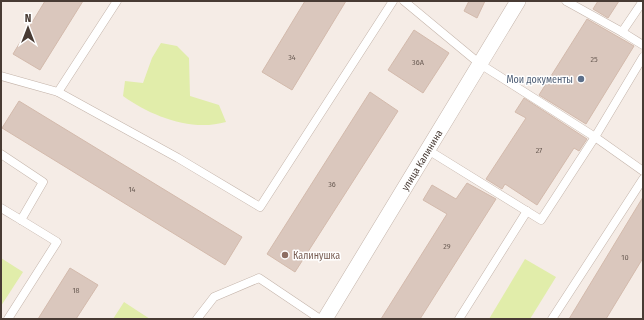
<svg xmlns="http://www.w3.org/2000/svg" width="644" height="320" font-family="'Fira Sans Condensed',sans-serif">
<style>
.green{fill:#e1edaa}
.building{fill:#dac7bd;stroke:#d3baac}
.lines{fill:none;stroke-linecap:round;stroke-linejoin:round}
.lane-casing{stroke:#c4b4aa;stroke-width:9}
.street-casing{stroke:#c4b4aa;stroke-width:16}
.lane{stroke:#fff;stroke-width:8}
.street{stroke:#fff;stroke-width:15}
.service-dot{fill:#5c6f8a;stroke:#fff;stroke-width:1.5}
.education-dot{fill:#8d6e63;stroke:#fff;stroke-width:1.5}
.labels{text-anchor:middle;stroke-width:3;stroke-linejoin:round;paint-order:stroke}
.number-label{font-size:8px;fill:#6c5e56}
.service-label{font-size:10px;fill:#4e5e75;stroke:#fff;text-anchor:end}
.street-label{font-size:10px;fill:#483b34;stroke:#fff}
.education-label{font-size:10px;fill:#785e54;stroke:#fff;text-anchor:start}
</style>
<rect width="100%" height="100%" fill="#f5ece6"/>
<!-- green -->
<g class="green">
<path d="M 161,43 L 177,46 L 189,58 L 190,96 L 219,105 L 226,122 C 191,132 151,116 123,96 L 125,81 L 143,83 L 152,58 Z"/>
<path d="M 1,258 L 23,272 L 1,306 Z"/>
<path d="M 525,259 L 556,277 L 530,319 L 489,319 Z"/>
<path d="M 124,302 L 150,319 L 113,319 Z"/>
</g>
<!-- building -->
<g class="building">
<path d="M 45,1 L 83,1 L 40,70 L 13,54 Z"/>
<path d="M 305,1 L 346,1 L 292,90 L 262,72 Z"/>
<path d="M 469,1 L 485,1 L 477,18 L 464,11 Z"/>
<path d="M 598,1 L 619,1 L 608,18 L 593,9 Z"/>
<path d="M 587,19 L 634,46 L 586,124 L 539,95 Z"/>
<path d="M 414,30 L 449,53 L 423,93 L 388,70 Z"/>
<path d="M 370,92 L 398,111 L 295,272 L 267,254 Z"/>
<path d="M 524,98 L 587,139 L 579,151 L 574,148 L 537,205 L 505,184 L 502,189 L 486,179 L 526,118 L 515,112 Z"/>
<path d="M 19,101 L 242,237 L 225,265 L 2,128 Z"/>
<path d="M 467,183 L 496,199 L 432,300 L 420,319 L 381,319 L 447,214 L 423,200 L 432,185 L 456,199 Z"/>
<path d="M 643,197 L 643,258 L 606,319 L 569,319 Z"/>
<path d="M 70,268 L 98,285 L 76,319 L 38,319 Z"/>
</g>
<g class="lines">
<defs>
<g id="lane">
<path d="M 404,1 L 480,64 L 595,137 L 643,171"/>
<path d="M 566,1 L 622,32"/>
<path d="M 643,1 L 622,32 L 643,45"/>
<path d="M 1,76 L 58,92 L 117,1"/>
<path d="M 58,92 L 178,158 L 260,207 L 393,1"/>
<path d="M 428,150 L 541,220 L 595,137 L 643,57"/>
<path d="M 1,154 L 43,182 L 21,220 L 1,208"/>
<path d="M 8,319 L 57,242 L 21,220"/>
<path d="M 197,319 L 214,297 L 259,278 L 320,319"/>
<path d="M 459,319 L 527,211"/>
<path d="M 552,319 L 643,179"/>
</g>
<g id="street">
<path id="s1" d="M 325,319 L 518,1"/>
</g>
</defs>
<!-- lane casing -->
<use href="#lane" class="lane-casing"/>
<!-- street casing -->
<use href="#street" class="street-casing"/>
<!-- lane -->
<use href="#lane" class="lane"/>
<!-- street -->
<use href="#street" class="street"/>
</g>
<!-- markers -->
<circle class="service-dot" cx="581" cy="79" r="4"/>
<circle class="education-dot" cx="285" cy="255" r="4"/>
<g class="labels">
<!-- number labels -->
<g class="number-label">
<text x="292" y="60">34</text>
<text x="594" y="62">25</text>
<text x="418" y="65">36А</text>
<text x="539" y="153">27</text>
<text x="332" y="187">36</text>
<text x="132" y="192">14</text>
<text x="447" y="249">29</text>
<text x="625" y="260">10</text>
<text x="76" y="293">18</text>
</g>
<!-- service labels -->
<g class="service-label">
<text x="573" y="83">Мои документы</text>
</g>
<!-- street labels -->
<g class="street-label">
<text dy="4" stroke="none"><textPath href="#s1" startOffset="186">улица Калинина</textPath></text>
</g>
<!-- education labels -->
<g class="education-label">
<text x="293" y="259">Калинушка</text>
</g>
</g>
<!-- border -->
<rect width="644" height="320" fill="none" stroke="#483b34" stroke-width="4"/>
<!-- north arrow -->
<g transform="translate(28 28)" stroke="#ffffff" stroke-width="3" paint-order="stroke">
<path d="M0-3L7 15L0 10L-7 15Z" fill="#483b34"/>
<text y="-6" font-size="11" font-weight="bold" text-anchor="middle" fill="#483b34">N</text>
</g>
</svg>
